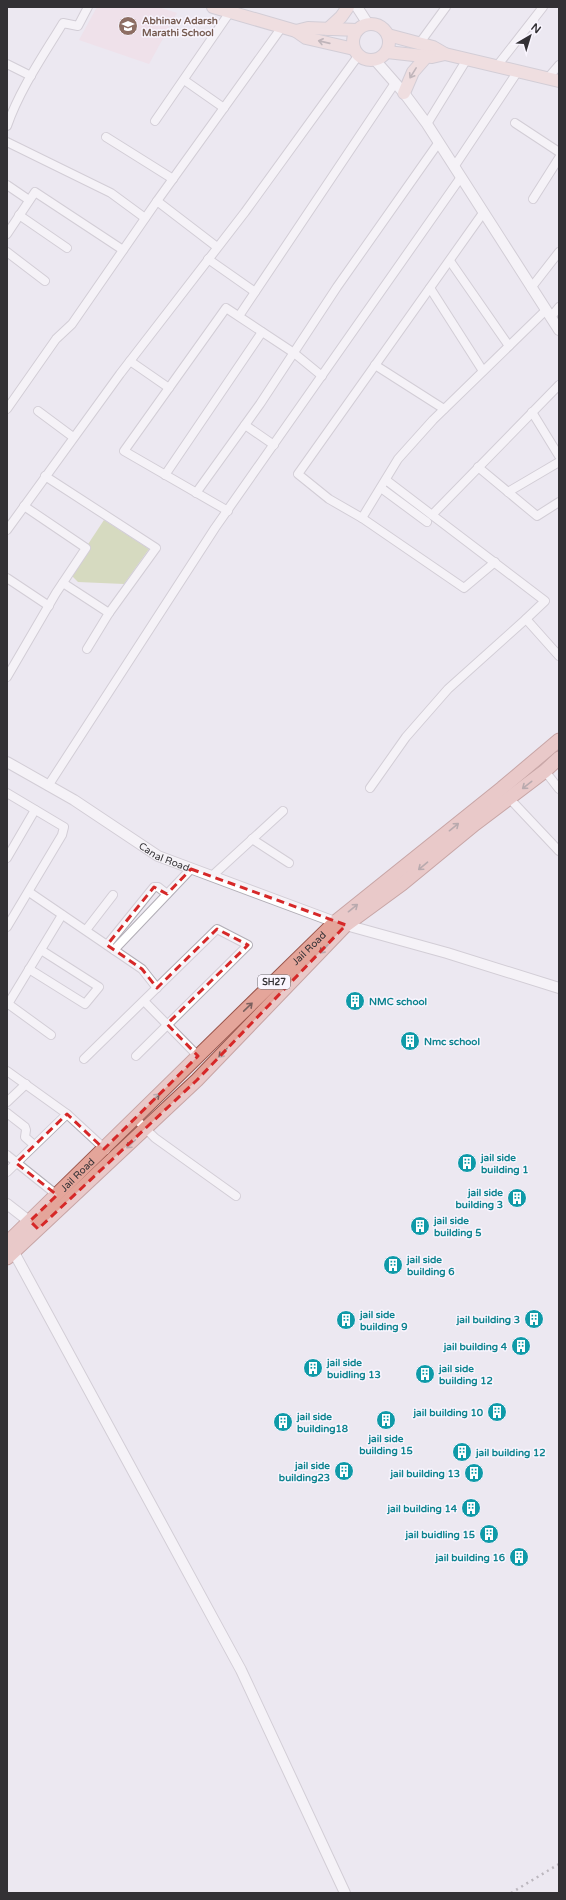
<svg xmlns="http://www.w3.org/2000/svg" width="566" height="1900" font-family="'Varela Round',sans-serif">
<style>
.education{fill:#f1d9e2}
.green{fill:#bbc986}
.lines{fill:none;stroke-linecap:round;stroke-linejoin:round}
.minor-casing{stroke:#b2aeb6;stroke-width:10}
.tertiary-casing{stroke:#b2aeb6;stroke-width:12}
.secondary-casing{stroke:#b2aeb6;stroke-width:14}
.primary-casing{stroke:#9a554b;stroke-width:15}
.minor{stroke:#fff;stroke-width:8}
.tertiary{stroke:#fff;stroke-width:10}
.secondary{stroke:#f2d2cd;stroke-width:12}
.primary{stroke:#e4a59a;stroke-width:13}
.rail{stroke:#7f7c82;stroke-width:2.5;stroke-dasharray:2 4;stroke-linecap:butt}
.oneway{stroke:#897979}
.oneway2{stroke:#7a5f5d}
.marked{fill:none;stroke:#d62828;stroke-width:3;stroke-dasharray:8 5;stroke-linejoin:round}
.labels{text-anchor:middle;stroke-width:3;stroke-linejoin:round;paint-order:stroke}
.shield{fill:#f9f5fe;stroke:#6e6c71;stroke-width:1}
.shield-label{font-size:9px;font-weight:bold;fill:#333135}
.education-label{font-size:10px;font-weight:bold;fill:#785e54;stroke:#f9f5fe;text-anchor:start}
.street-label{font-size:10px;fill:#333135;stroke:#f9f5fe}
.culture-label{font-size:10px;font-weight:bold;fill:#0d838f;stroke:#f9f5fe;text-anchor:start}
</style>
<rect width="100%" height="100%" fill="#ece8f1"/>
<!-- education -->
<path class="education" d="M 97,7 L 158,7 L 177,13 L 149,64 L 79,40 Z"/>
<!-- green -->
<path class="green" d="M 104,520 L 149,549 L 124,584 L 78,582 L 69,573 Z"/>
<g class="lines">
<defs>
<g id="minor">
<path d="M 419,44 L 446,7"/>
<path d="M 7,64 L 31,76"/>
<path d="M 497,66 L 543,7"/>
<path d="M 547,79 L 559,65"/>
<path d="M 184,80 L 224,108"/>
<path d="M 155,121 L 230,12"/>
<path d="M 515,123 L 559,152"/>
<path d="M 427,124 L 467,59"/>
<path d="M 7,126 C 20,89 43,56 63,23 L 78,26 L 88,7"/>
<path d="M 106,137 L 173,179"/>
<path d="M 7,142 L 111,193 L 145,218"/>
<path d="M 454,167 L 518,71"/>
<path d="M 7,185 L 29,200"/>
<path d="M 533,199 L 559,158"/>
<path d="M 157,201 L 282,27"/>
<path d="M 483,213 L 298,474 L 329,499 L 362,518 L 464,588 L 495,562"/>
<path d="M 19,215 L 67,248"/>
<path d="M 7,234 L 35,192 L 123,250"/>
<path d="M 7,252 L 45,281"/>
<path d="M 208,259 L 255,292"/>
<path d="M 450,261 L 509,346"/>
<path d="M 430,288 L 483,371"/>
<path d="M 531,288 L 559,252"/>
<path d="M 239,316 L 395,83"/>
<path d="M 551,317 L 559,307"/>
<path d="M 130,361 L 169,388"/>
<path d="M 375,365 L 444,409"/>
<path d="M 559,385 L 432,515 L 545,601 L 526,619 L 559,656"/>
<path d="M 7,409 L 56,339 L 72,324 L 157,201 L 217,247"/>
<path d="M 38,411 L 73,437"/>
<path d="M 532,412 L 559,456"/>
<path d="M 245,425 L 274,445"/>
<path d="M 478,467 L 537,516 L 559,502"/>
<path d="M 165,475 L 262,332"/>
<path d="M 45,476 L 156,548 L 109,613 L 87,649"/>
<path d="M 386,480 L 432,515"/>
<path d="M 381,488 L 427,522"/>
<path d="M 508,492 L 559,462"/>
<path d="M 196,493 L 260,404 L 337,287 L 439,142"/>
<path d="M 228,511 L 124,451 L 226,308 L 294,353 L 322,376"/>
<path d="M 362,518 L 398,459 L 433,420 L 546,310"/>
<path d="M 7,530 L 120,374 L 245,212 L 358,56"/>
<path d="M 7,578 L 49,606"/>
<path d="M 63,583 L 109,613"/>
<path d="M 7,677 L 56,593 L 86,548 L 24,506"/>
<path d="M 545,771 L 559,789"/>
<path d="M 48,786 L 215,528 L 461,177"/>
<path d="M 370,788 L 406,737 L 448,689 L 526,619"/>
<path d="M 7,793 L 64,827 L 62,835 L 7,927"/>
<path d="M 510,799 L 559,851"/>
<path d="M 252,839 L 289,863"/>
<path d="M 7,858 L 35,810"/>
<path d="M 212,876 L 283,811"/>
<path d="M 29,892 L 142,969 L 157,988"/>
<path d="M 86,930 L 113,895"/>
<path d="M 107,945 L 154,887 L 158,887 L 167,894"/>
<path d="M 114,950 L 191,869"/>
<path d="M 29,969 L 85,1004 L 99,987 L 41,950"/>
<path d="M 144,1001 L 198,1056"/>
<path d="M 7,1003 L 51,1035"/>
<path d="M 8,1004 L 62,915"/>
<path d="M 84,1059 L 217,929 L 248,945 L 136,1056"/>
<path d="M 7,1071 L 67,1114 L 106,1150"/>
<path d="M 7,1102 L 26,1084"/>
<path d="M 7,1113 L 25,1127 L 26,1130 L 25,1137 L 34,1145"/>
<path d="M 135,1118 L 155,1138 L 236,1196"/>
<path d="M 7,1155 L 57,1195"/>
<path d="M 7,1172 L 67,1114"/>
</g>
<g id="tertiary">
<path d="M 357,7 L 368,24"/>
<path d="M 375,60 L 404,93 L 427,124 L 559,330"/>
<path id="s1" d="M 7,762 L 74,800 L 158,856 L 335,922 L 447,953 L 559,988"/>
<path d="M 7,1204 L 34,1225"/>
<path d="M 11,1247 L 241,1670 L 345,1893"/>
</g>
<g id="secondary">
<path d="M 213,7 L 296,31 L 306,38 L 354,49"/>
<circle cx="371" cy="42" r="18"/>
<path d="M 328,29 L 341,17 L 348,7"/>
<path d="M 296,31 L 308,28 L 357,30"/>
<path d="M 388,35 L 433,47 L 445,54 L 559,81"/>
<path d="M 387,52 L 432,57 L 445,54"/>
<path d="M 404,93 L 413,72 L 427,56"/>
</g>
<g id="primary">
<path id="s2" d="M 7,1243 L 335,922 L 502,788 L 559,740"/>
<path d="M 7,1258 L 197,1080 L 346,925 L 402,884 L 475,824 L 545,771 L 559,758"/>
</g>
</defs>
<!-- minor casing -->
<use href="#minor" class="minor-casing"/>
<!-- tertiary casing -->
<use href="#tertiary" class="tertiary-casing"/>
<!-- secondary casing -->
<use href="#secondary" class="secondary-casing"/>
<!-- primary casing -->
<use href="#primary" class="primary-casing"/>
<!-- minor -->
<use href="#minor" class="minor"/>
<!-- tertiary -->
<use href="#tertiary" class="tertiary"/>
<!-- secondary -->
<use href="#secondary" class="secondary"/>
<!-- primary -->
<use href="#primary" class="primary"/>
<!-- rail -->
<path class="rail" d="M 511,1893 L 559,1864"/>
</g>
<!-- one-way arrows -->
<defs><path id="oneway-shaft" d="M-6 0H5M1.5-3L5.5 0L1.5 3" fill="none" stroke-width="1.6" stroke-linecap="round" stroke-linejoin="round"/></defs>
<g class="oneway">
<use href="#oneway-shaft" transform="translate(324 42) rotate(-167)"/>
<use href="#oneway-shaft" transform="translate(413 73) rotate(122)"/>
</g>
<g class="oneway2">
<use href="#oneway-shaft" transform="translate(527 785) rotate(142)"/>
<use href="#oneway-shaft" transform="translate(454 827) rotate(-39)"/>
<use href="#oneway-shaft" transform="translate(423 866) rotate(140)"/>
<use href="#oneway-shaft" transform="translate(353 908) rotate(-39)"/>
<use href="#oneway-shaft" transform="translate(324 949) rotate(134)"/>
<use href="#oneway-shaft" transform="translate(248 1007) rotate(-44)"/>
<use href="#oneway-shaft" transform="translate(223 1053) rotate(134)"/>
<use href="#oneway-shaft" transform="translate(155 1098) rotate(-44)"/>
<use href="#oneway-shaft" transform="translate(131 1144) rotate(137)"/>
</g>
<!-- marked area -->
<path d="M0 0H566V1900H0ZM 191,869 L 346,925 L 197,1080 L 38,1229 L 30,1221 L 57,1195 L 16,1163 L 67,1114 L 104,1149 L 198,1056 L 167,1024 L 248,945 L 217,929 L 157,988 L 142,969 L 107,945 L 154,887 L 167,894 Z" fill="#ece8f1" fill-opacity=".55" fill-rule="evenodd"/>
<path class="marked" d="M 191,869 L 346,925 L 197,1080 L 38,1229 L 30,1221 L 57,1195 L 16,1163 L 67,1114 L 104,1149 L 198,1056 L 167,1024 L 248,945 L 217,929 L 157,988 L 142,969 L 107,945 L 154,887 L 167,894 Z"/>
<!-- icons -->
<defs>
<symbol id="school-disc" viewBox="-11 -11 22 22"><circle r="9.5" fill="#8d6e63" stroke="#f9f5fe"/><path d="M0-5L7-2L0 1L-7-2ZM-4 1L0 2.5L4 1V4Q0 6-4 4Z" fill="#fff"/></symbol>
<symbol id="building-disc" viewBox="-11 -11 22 22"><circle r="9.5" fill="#0f9aa8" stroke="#f9f5fe"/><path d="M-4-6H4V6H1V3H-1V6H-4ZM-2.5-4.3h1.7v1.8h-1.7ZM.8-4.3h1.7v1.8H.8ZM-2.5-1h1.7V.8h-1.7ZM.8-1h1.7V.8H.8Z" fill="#fff"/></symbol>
</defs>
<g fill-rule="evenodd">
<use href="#school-disc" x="117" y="15" width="22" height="22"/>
<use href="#building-disc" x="344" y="990" width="22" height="22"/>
<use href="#building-disc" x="399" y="1030" width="22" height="22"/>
<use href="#building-disc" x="456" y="1152" width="22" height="22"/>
<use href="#building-disc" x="506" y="1187" width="22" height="22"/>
<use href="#building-disc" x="409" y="1215" width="22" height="22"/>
<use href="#building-disc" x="382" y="1254" width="22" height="22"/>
<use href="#building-disc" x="523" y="1308" width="22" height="22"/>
<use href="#building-disc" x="335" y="1309" width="22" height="22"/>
<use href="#building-disc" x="510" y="1335" width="22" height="22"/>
<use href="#building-disc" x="302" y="1357" width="22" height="22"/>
<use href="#building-disc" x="414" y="1363" width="22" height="22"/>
<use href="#building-disc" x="486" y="1401" width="22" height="22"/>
<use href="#building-disc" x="375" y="1409" width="22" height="22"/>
<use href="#building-disc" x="272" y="1411" width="22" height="22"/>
<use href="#building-disc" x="451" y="1441" width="22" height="22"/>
<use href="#building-disc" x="333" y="1460" width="22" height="22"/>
<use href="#building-disc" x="463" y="1462" width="22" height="22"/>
<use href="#building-disc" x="460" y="1497" width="22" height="22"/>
<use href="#building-disc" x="478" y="1523" width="22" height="22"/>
<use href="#building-disc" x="508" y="1546" width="22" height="22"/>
</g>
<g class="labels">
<!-- shield labels -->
<rect class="shield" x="258" y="975" width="32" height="14" rx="3"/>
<g class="shield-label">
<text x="274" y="985">SH27</text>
</g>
<!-- education labels -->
<g class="education-label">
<text x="142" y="24">Abhinav Adarsh<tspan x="142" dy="12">Marathi School</tspan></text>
</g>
<!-- street labels -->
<g class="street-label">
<text dy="4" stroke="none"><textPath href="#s1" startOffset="184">Canal Road</textPath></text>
<text dy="4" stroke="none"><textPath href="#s2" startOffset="422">Jail Road</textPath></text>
<text dy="4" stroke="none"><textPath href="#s2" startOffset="98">Jail Road</textPath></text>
</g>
<!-- culture labels -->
<g class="culture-label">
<text x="369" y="1005">NMC school</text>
<text x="424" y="1045">Nmc school</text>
<text x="481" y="1161">jail side<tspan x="481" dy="12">building 1</tspan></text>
<text x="503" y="1196" text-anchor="end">jail side<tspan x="503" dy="12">building 3</tspan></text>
<text x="434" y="1224">jail side<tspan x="434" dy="12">building 5</tspan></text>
<text x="407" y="1263">jail side<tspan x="407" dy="12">building 6</tspan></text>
<text x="360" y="1318">jail side<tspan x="360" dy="12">building 9</tspan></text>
<text x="520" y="1323" text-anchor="end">jail building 3</text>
<text x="507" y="1350" text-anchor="end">jail building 4</text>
<text x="327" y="1366">jail side<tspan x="327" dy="12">buidling 13</tspan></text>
<text x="439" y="1372">jail side<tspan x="439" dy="12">building 12</tspan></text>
<text x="483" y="1416" text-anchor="end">jail building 10</text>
<text x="297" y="1420">jail side<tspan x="297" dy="12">building18</tspan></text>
<text x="386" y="1442" text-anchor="middle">jail side<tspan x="386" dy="12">building 15</tspan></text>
<text x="476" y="1456">jail building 12</text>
<text x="330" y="1469" text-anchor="end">jail side<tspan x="330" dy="12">building23</tspan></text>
<text x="460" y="1477" text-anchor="end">jail building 13</text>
<text x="457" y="1512" text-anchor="end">jail building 14</text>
<text x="475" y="1538" text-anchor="end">jail buidling 15</text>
<text x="505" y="1561" text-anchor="end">jail building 16</text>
</g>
</g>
<!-- border -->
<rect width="566" height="1900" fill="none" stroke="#333135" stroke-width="16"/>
<!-- north arrow -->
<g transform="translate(530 36) rotate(38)" stroke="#f9f5fe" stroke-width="3" paint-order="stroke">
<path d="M0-3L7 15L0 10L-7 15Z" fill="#333135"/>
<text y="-6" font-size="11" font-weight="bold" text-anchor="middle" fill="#333135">N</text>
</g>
</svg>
